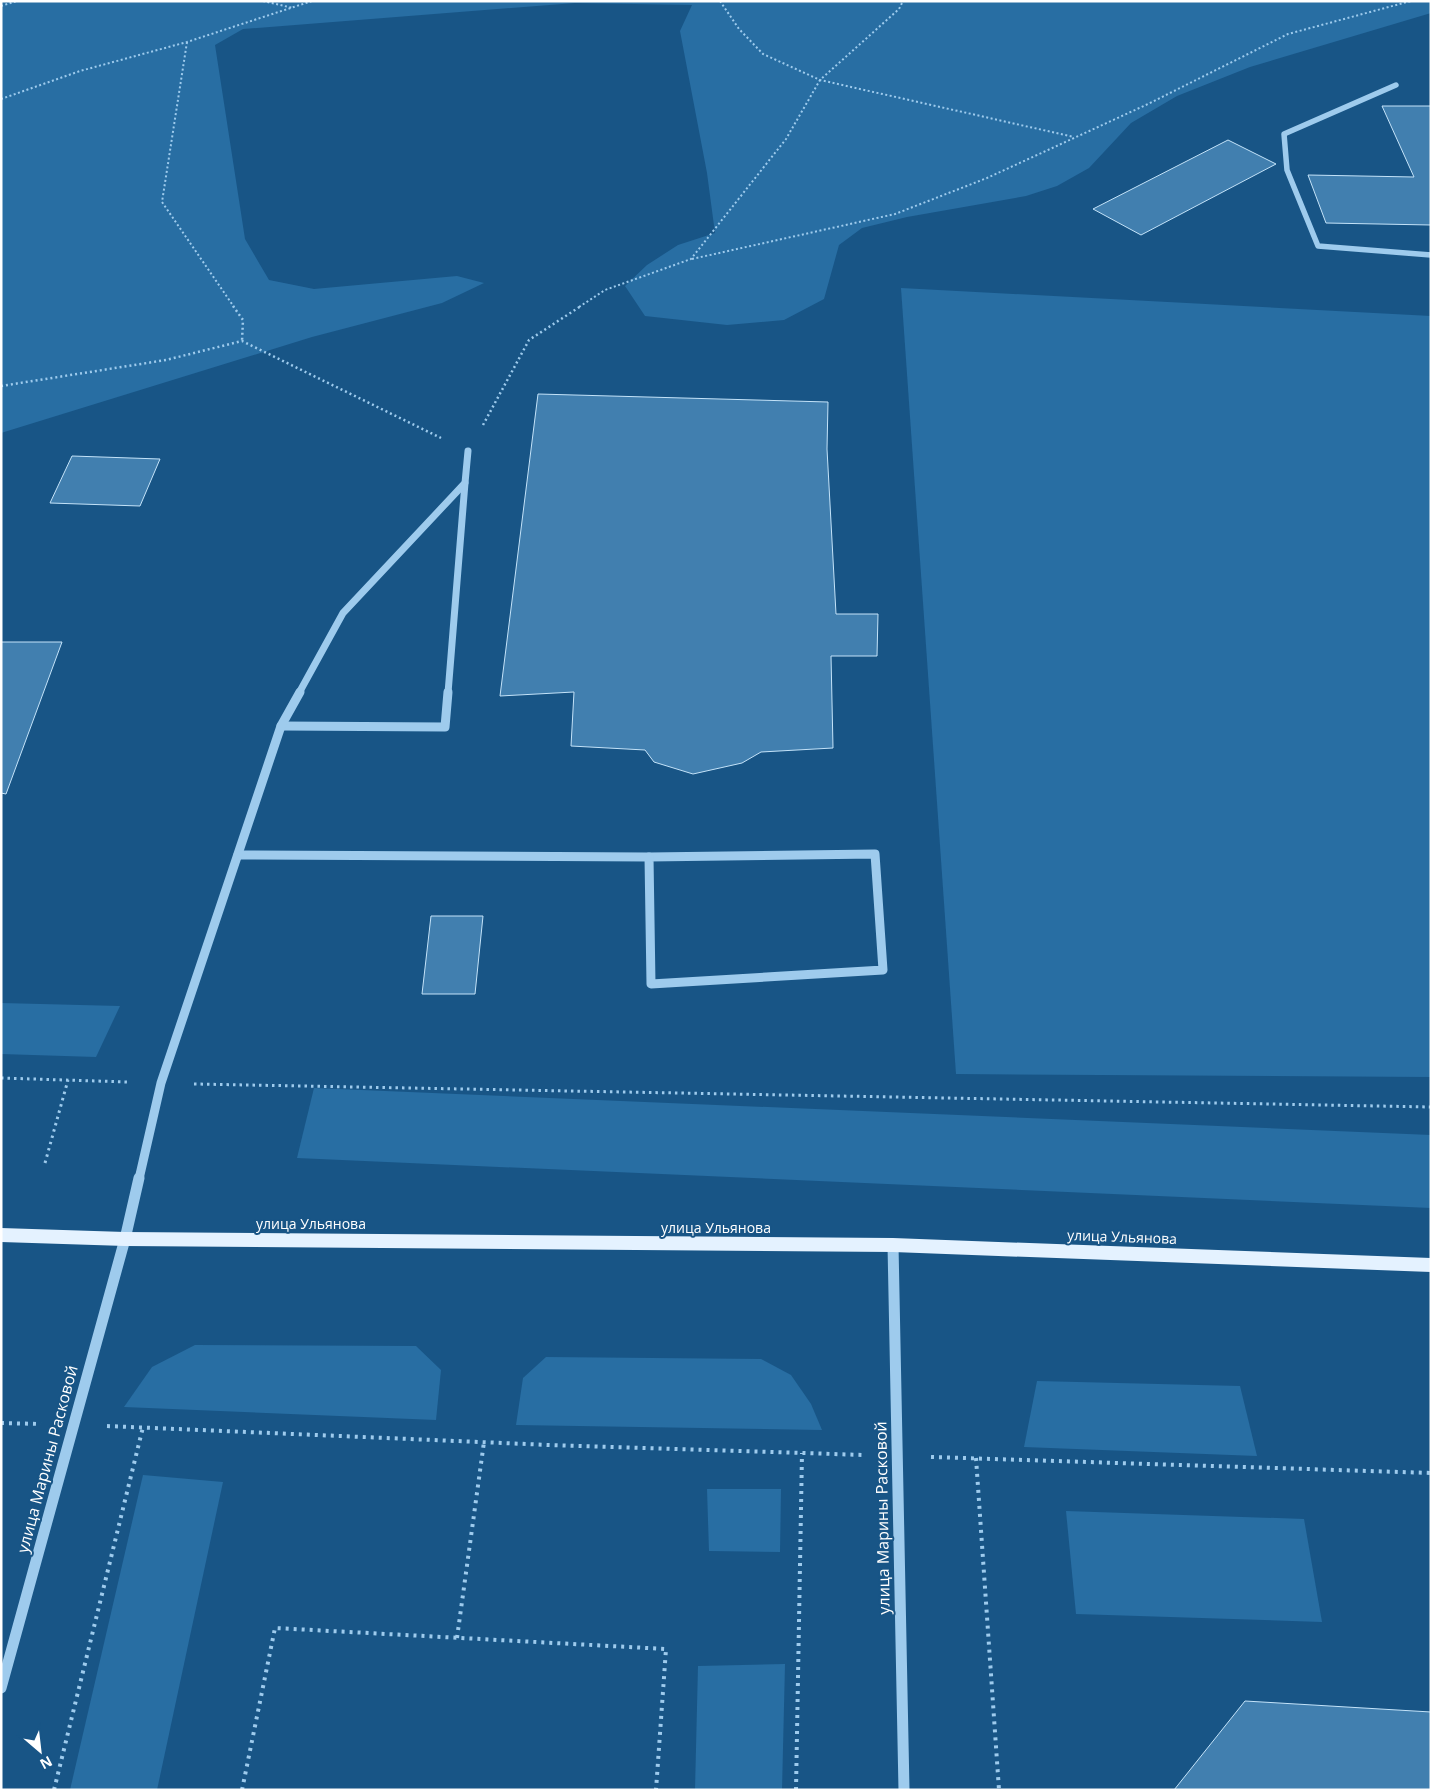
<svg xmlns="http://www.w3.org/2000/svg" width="1432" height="1791" font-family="'Open Sans',sans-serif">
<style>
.green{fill:#286ea3}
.building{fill:#417faf;stroke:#c4e3f9}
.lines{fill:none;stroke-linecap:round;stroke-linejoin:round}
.path-far3{stroke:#9ecbed;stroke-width:2;stroke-dasharray:2 2.5;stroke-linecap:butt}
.path-far2{stroke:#9ecbed;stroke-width:2.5;stroke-dasharray:2 3;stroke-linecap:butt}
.path-far1{stroke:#9ecbed;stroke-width:3;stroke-dasharray:2.5 4;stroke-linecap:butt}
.path{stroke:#9ecbed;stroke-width:4;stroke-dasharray:3 5;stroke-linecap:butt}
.minor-far3{stroke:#9ecbed;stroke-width:5.5}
.minor-far2{stroke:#9ecbed;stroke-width:7}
.minor-far1{stroke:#9ecbed;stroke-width:9}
.minor{stroke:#9ecbed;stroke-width:11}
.major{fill:#e4f2ff;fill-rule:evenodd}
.labels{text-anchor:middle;stroke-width:4;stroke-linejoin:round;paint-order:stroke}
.street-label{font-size:14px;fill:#fff;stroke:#185586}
.near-street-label{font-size:16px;fill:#fff;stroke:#185586}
</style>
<rect width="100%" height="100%" fill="#185586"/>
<!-- green -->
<g class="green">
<path d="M 1,1 L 1431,1 L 1431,13 L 1250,67 L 1177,96 L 1131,123 L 1089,168 L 1057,186 L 1026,196 L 907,217 L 862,228 L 839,245 L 824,299 L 784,320 L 727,325 L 645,316 L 625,286 L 647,265 L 678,245 L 715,233 L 707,173 L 680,31 L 692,5 L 575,3 L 243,29 L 215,45 L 245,239 L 269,280 L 314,289 L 457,276 L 484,283 L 442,303 L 312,337 L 1,433 Z"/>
<path d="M 901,288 L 1431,316 L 1431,1077 L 956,1074 Z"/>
<path d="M 1,1003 L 120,1006 L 96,1057 L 1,1054 Z"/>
<path d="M 314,1088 L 1431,1135 L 1431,1208 L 297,1158 Z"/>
<path d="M 195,1345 L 416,1346 L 441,1370 L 436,1420 L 124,1407 L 152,1367 Z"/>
<path d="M 546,1357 L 761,1359 L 791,1375 L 811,1404 L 822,1430 L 516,1425 L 523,1378 Z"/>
<path d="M 1037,1381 L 1240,1386 L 1257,1456 L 1024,1447 Z"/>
<path d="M 143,1475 L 223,1482 L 157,1790 L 70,1790 Z"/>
<path d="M 707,1489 L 781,1489 L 780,1552 L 709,1551 Z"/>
<path d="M 1066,1511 L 1304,1519 L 1322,1622 L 1076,1614 Z"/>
<path d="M 785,1664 L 782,1790 L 695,1790 L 698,1666 Z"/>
</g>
<!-- building -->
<g class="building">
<path d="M 1382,106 L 1431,106 L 1431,225 L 1326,223 L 1308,175 L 1414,177 Z"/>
<path d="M 1228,140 L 1276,164 L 1141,235 L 1093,209 Z"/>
<path d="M 538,394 L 828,402 L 827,449 L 836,614 L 878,614 L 877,656 L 831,656 L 833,748 L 761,752 L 742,763 L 693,774 L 654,762 L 645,750 L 571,746 L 574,692 L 500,696 Z"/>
<path d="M 72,456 L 160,459 L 140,506 L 50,503 Z"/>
<path d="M 1,642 L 62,642 L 6,794 L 1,793 Z"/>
<path d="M 431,916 L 483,916 L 475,994 L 422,994 Z"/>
<path d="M 1245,1701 L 1431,1712 L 1431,1790 L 1174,1790 Z"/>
</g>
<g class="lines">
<!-- path-far3 -->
<g class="path-far3">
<path d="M 263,1 L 293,8"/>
<path d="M 720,1 L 739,29 L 763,54 L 820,80 L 1074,137"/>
<path d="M 1,6 L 17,1"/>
<path d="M 187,42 L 162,202 L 234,307"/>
<path d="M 1,99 L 80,71 L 187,42 L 312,1"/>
<path d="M 692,259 L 895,214 L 987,178 L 1148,104 L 1288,34 L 1411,1"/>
<path d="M 579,307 L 605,290 L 691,259 L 786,139 L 820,80 L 899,9 L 903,1"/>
</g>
<!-- path-far2 -->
<g class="path-far2">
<path d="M 233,306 L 243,320 L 242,341"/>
<path d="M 1,386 L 166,360 L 242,341 L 441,438"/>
<path d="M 483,425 L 529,340 L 581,306"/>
</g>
<!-- path-far1 -->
<g class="path-far1">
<path d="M 1,1078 L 128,1082"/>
<path d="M 194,1084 L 1431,1107"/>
<path d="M 45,1163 L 68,1080"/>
</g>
<!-- path -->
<g class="path">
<path d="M 1,1423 L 41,1424"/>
<path d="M 107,1426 L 549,1445 L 865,1455"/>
<path d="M 931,1457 L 1431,1473"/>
<path d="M 976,1458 L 999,1790"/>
<path d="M 457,1638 L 484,1442"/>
<path d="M 54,1790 L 143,1427"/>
<path d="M 242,1790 L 275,1628 L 666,1649 L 656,1790"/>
<path d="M 796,1790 L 802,1453"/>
</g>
<!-- minor-far3 -->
<path class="minor-far3" d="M 1396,85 L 1284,134 L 1287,170 L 1318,246 L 1431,255"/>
<!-- minor-far2 -->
<g class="minor-far2">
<path d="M 299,693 L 343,613 L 465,483 L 468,451"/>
<path d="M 448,693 L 465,483"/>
</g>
<!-- minor-far1 -->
<g class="minor-far1">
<path d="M 281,726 L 445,727 L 448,692"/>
<path d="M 875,854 L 883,970 L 651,984 L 649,857 Z"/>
<path d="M 238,855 L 649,857"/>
<path d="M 139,1179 L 161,1083 L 281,726 L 300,692"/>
</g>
<!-- minor -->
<g class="minor">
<path d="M 893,1245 L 904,1790"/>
<path d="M 1,1688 L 125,1239 L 139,1178"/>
</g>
<!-- major -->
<path class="major" d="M 1,1228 L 125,1232 L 893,1238 L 1431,1258 L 1431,1272 L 893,1252 L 125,1246 L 1,1242 Z"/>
</g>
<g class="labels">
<!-- street labels -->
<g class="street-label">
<text x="311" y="1229">улица Ульянова</text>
<text x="716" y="1233">улица Ульянова</text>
<text transform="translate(1122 1237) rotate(2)" y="5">улица Ульянова</text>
</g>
<!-- near-street labels -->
<g class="near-street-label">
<text transform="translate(47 1459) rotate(-75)" y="6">улица Марины Расковой</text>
<text transform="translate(882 1518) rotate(-91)" y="6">улица Марины Расковой</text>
</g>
</g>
<!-- border -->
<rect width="1432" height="1791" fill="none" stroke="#ffffff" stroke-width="5"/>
<!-- north arrow -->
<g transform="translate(40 1751) rotate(152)" stroke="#185586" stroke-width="4" paint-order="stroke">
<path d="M0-4L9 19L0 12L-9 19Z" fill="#ffffff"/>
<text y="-8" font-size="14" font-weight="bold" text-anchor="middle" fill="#ffffff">N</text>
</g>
</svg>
